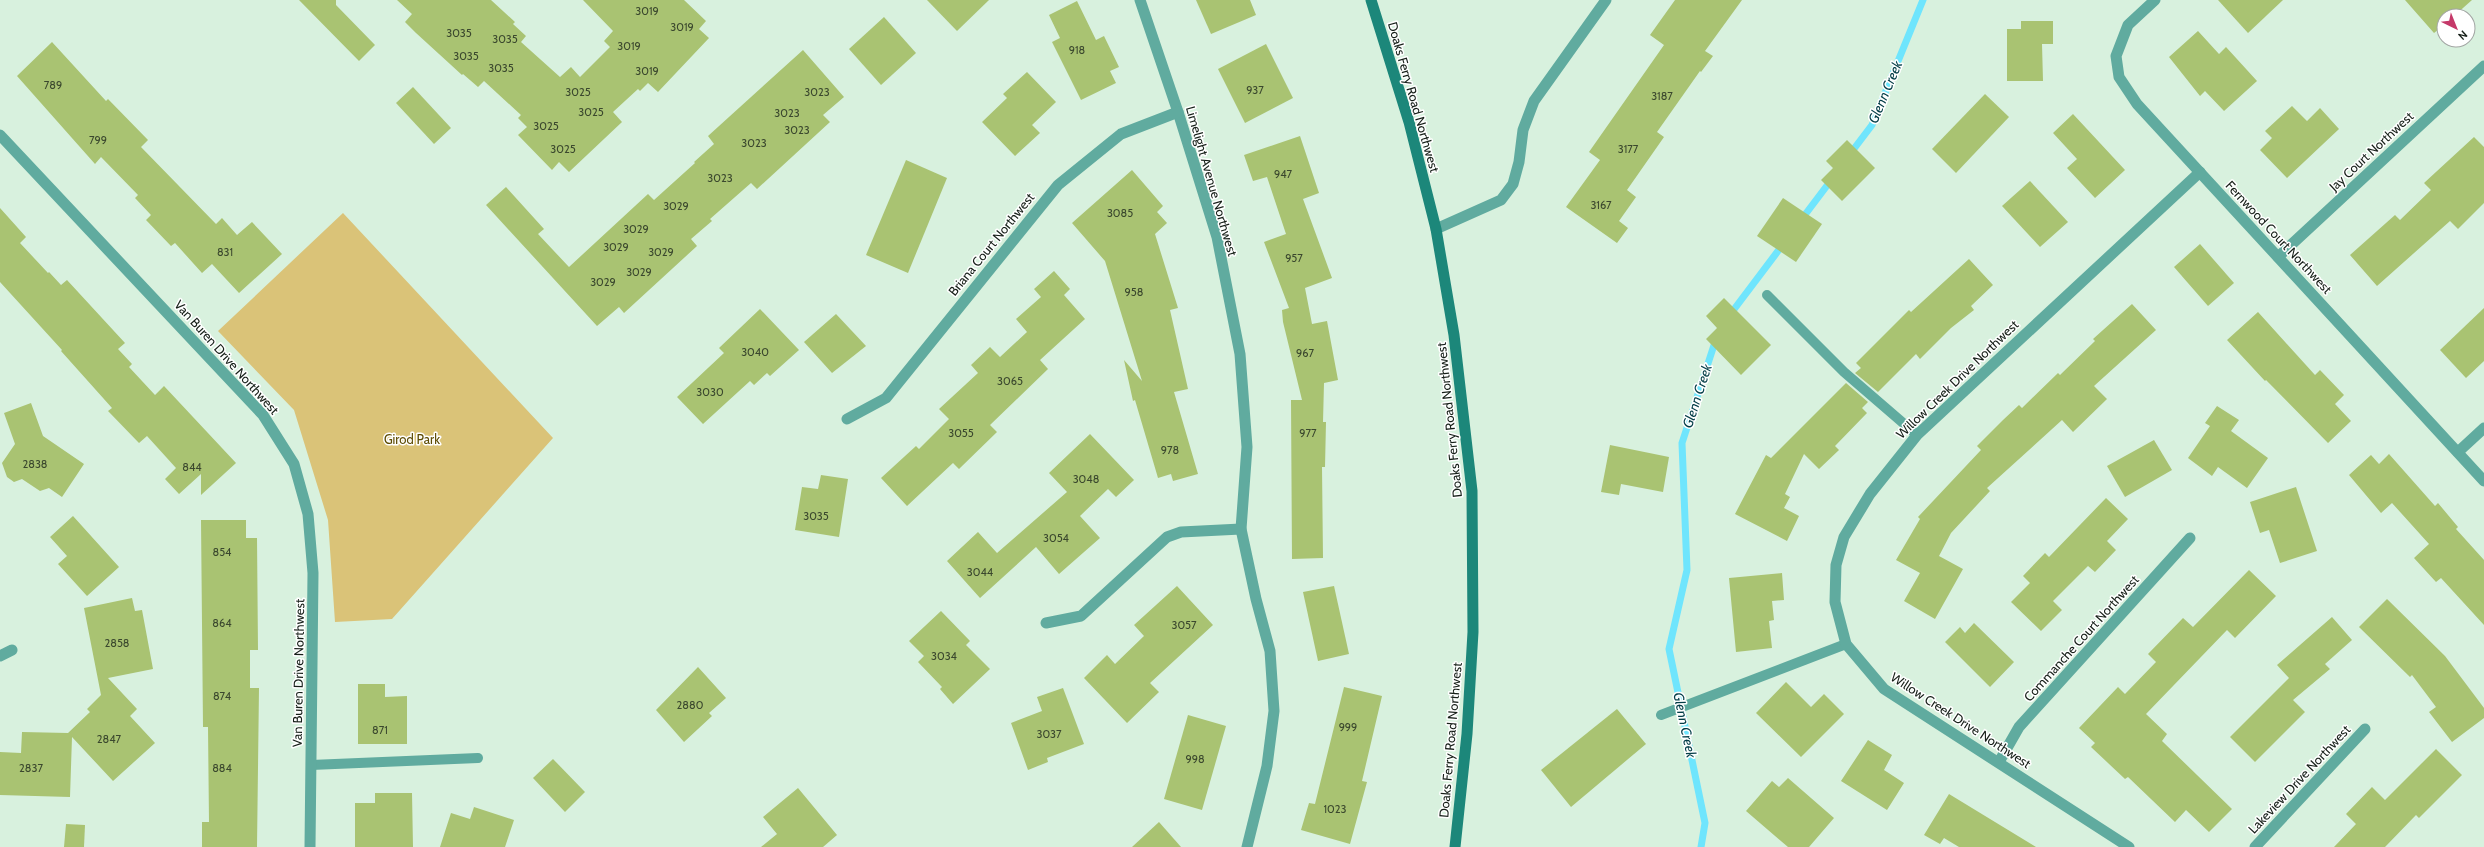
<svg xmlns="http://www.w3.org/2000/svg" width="2484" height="847" font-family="Cabin,sans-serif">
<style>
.green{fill:#dac378}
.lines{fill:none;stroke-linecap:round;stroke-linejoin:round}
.stream{stroke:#6fe5fd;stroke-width:7}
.building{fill:#a9c372}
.service{stroke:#60ab9f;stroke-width:10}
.minor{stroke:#60ab9f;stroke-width:11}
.secondary{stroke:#1c877a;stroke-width:11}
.labels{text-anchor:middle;stroke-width:3;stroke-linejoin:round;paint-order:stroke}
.number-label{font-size:11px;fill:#3b482e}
.street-label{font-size:13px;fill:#161f18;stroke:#fff}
.park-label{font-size:13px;fill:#5c4b02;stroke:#fff}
.water-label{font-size:14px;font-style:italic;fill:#033d47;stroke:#fff}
</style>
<rect width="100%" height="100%" fill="#d8f1de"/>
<!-- green -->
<path class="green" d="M 343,213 L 553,438 L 392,619 L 335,622 L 328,520 L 294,410 L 218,331 Z"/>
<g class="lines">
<!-- stream -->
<g class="stream">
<path d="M 1850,154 L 1872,125 L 1923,0"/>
<path d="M 1801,220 L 1832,179"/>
<path d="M 1729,316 L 1784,243"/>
<path d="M 1701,847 L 1705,823 L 1669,649 L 1687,570 L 1682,443 L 1716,339"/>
</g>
</g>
<!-- building -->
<g class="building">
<path d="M 299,0 L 336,0 L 336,5 L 375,45 L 359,61 Z"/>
<path d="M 397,0 L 491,0 L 515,22 L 513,24 L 526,36 L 521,42 L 560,77 L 571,67 L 580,77 L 610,47 L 604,41 L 613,31 L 583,0 L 684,0 L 706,21 L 699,29 L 709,38 L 658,92 L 648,83 L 640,91 L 638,89 L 613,112 L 622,122 L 569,172 L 559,162 L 552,170 L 518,135 L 527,127 L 518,118 L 521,115 L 484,81 L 478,87 L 463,74 L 462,75 L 416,33 L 405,22 L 412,14 Z"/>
<path d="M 927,0 L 989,0 L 957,31 Z"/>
<path d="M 1196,0 L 1250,0 L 1256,15 L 1211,34 Z"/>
<path d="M 1675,0 L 1742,0 L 1705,51 L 1713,56 L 1701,72 L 1700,71 L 1657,132 L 1664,137 L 1627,190 L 1636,197 L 1619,221 L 1628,228 L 1617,243 L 1566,207 L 1600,160 L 1589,152 L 1664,45 L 1650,35 Z"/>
<path d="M 2218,0 L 2283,0 L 2248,33 Z"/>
<path d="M 2405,0 L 2472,0 L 2454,16 L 2444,16 L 2444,25 L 2434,33 Z"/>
<path d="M 1077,1 L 1096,40 L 1104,36 L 1119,67 L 1110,71 L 1116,83 L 1081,100 L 1052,42 L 1060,38 L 1049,15 Z"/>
<path d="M 884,17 L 916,53 L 881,85 L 849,49 Z"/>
<path d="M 2021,21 L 2053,21 L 2053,44 L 2042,44 L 2043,81 L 2007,81 L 2007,29 L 2021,29 Z"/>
<path d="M 2198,31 L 2219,54 L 2226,47 L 2257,81 L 2224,111 L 2205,91 L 2200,96 L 2169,57 Z"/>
<path d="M 52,42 L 106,101 L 108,99 L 148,140 L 141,147 L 216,224 L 222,218 L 237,235 L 252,222 L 282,254 L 239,293 L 212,264 L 202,273 L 175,243 L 171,246 L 146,220 L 151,215 L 135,198 L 138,195 L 101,157 L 95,164 L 17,76 Z"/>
<path d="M 1266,44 L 1293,98 L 1245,123 L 1218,69 Z"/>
<path d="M 803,50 L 844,97 L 823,115 L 830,122 L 757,189 L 751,183 L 710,219 L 712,221 L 691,239 L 697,246 L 624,313 L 619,307 L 597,326 L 486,205 L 506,187 L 544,229 L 538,234 L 569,267 L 648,194 L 654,200 L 695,163 L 694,162 L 714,144 L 708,136 Z"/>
<path d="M 1027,72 L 1056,102 L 1032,125 L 1040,133 L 1015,156 L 982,122 L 1007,98 L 1003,94 Z"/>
<path d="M 413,87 L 451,128 L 434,144 L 396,103 Z"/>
<path d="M 1985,94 L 2009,117 L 1956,173 L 1932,149 Z"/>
<path d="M 2292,106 L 2307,121 L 2320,108 L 2339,129 L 2287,178 L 2260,150 L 2272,138 L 2265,131 Z"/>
<path d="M 2073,114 L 2125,170 L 2095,198 L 2067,168 L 2077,159 L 2053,133 Z"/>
<path d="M 1300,136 L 1319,193 L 1303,199 L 1332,278 L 1305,288 L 1312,324 L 1327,321 L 1338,380 L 1324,383 L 1323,422 L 1326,422 L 1325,467 L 1322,467 L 1323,558 L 1292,559 L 1291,400 L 1302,400 L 1283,322 L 1282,310 L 1289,308 L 1264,242 L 1286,234 L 1267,177 L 1253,181 L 1244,155 Z"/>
<path d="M 2474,137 L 2484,147 L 2484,203 L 2458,229 L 2450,221 L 2377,286 L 2350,255 L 2395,215 L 2400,220 L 2431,190 L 2424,183 Z"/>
<path d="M 1847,140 L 1875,168 L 1842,201 L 1821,180 L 1833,168 L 1826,161 Z"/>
<path d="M 906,160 L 947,178 L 908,273 L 866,255 Z"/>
<path d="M 1132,170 L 1163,206 L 1157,212 L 1167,223 L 1155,234 L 1178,308 L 1170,310 L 1188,389 L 1174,392 L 1198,474 L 1173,481 L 1171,474 L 1158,478 L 1135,400 L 1133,401 L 1124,360 L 1142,381 L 1105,261 L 1072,223 Z"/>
<path d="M 2030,181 L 2068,222 L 2040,247 L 2002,206 Z"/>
<path d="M 1783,198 L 1822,224 L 1796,262 L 1757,236 Z"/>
<path d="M 0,208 L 26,237 L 20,243 L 48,273 L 49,272 L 61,285 L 67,280 L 125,343 L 118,349 L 132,364 L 129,367 L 155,395 L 164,386 L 236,463 L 201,495 L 201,474 L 179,494 L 165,479 L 176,468 L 147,436 L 139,443 L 108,411 L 112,408 L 61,351 L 62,350 L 0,282 Z"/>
<path d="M 2200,244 L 2234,283 L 2208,306 L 2174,267 Z"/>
<path d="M 1969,259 L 1993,285 L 1971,306 L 1974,310 L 1951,328 L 1920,359 L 1916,354 L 1878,392 L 1855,373 L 1861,368 L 1856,363 L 1909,310 L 1911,312 Z"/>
<path d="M 1054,271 L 1070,289 L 1064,295 L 1085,319 L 1040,360 L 1048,369 L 990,425 L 997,432 L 959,469 L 953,463 L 907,506 L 881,478 L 916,446 L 919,449 L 949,419 L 939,409 L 978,373 L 971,365 L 990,347 L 1000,357 L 1027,332 L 1016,319 L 1041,297 L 1034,289 Z"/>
<path d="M 1724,298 L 1771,345 L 1741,375 L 1706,339 L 1717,328 L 1706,316 Z"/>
<path d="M 2132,304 L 2156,330 L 2094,386 L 2107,399 L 2073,432 L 2062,420 L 1987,488 L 1990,491 L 1951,533 L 1939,556 L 1963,569 L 1935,619 L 1904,601 L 1920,573 L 1896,560 L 1920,519 L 1918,517 L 1981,450 L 1977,446 L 2003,420 L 2019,405 L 2022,408 L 2058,373 L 2060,375 L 2095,341 L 2093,339 Z"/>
<path d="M 2484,308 L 2484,361 L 2466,378 L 2440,350 Z"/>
<path d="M 760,309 L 799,350 L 770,376 L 767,373 L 754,385 L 750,381 L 703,424 L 677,397 L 724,353 L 719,348 Z"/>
<path d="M 2258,312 L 2315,375 L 2320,370 L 2344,395 L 2335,404 L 2351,421 L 2328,443 L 2266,380 L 2265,381 L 2227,340 Z"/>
<path d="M 836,314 L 866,346 L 832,373 L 804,342 Z"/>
<path d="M 1846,383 L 1868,402 L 1862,408 L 1867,413 L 1835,446 L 1839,450 L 1819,469 L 1804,454 L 1785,494 L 1790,497 L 1784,508 L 1799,516 L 1787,541 L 1735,514 L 1766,455 L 1771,458 Z"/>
<path d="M 31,403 L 43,436 L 84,464 L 62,497 L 49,488 L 40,491 L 22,479 L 14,482 L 7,477 L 2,463 L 15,444 L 4,413 Z"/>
<path d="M 2217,406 L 2239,420 L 2231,431 L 2268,458 L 2247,488 L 2218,467 L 2212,476 L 2188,458 L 2210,426 L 2205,423 Z"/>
<path d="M 1090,434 L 1134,480 L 1116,497 L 1108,489 L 1080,516 L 1100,538 L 1059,574 L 1036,547 L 980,598 L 947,561 L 978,532 L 997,553 L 1067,492 L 1049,473 Z"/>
<path d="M 2154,440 L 2172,470 L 2125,497 L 2107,466 Z"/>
<path d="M 1610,445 L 1669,457 L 1663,492 L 1621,484 L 1619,495 L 1601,492 Z"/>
<path d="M 2389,454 L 2435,506 L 2438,503 L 2458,527 L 2456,529 L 2484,560 L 2484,625 L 2441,578 L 2436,582 L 2414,558 L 2429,544 L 2392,503 L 2381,513 L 2349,475 L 2371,455 L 2379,464 Z"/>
<path d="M 821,475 L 848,479 L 839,537 L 795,530 L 802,487 L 818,489 Z"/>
<path d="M 2296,487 L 2317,551 L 2280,563 L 2269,530 L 2260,533 L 2250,502 Z"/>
<path d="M 2106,498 L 2128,519 L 2107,541 L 2116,550 L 2095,572 L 2088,566 L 2053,601 L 2062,610 L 2041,631 L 2011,602 L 2030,583 L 2023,576 L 2045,553 L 2049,557 Z"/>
<path d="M 73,516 L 119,567 L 87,596 L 58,564 L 67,556 L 50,537 Z"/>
<path d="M 201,520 L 246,520 L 246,538 L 257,538 L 258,650 L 250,650 L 250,688 L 259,688 L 257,847 L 202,847 L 202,822 L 209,822 L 208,727 L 203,727 Z"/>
<path d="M 2249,570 L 2276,596 L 2235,638 L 2227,630 L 2146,714 L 2167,734 L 2162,741 L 2232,809 L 2209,832 L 2186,810 L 2175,822 L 2128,777 L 2125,779 L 2091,747 L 2095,743 L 2079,728 L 2118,687 L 2125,694 L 2156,662 L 2148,654 L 2183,618 L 2193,627 Z"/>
<path d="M 1782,573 L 1784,600 L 1772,601 L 1774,620 L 1769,621 L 1772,648 L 1736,652 L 1729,578 Z"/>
<path d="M 1177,586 L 1213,625 L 1150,683 L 1159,692 L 1127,723 L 1084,678 L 1107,655 L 1115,664 L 1144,636 L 1134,625 Z"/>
<path d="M 1334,586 L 1349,654 L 1318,661 L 1303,592 Z"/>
<path d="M 132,598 L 135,611 L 142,610 L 153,669 L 108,678 L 137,709 L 130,716 L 155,743 L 113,781 L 72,737 L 70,797 L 0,795 L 0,752 L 21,753 L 22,732 L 68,733 L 90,712 L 87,709 L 101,695 L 84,608 Z"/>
<path d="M 2387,599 L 2445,656 L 2484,708 L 2484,718 L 2452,742 L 2429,712 L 2436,707 L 2412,675 L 2410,677 L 2359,627 Z"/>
<path d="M 941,611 L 970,641 L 966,645 L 990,669 L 953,704 L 940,689 L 942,687 L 918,662 L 924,656 L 909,641 Z"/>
<path d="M 2332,617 L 2352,640 L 2325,664 L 2330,669 L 2293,700 L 2305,712 L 2255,762 L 2230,737 L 2289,678 L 2277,665 Z"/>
<path d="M 1974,623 L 2014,662 L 1990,687 L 1945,642 L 1960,627 L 1965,633 Z"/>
<path d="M 698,667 L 726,698 L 709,713 L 712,716 L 684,742 L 656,710 Z"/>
<path d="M 1786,682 L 1811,707 L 1824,694 L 1844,714 L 1801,757 L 1756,713 Z"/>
<path d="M 358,684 L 385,684 L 385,697 L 407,696 L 407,744 L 358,744 Z"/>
<path d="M 1344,687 L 1382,696 L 1362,781 L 1367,782 L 1350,844 L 1301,830 L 1309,803 L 1315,804 Z"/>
<path d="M 1063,688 L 1084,744 L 1047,758 L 1048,762 L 1028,770 L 1011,723 L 1042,711 L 1037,697 Z"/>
<path d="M 1617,709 L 1646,744 L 1571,807 L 1541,770 Z"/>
<path d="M 1188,715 L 1226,726 L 1202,810 L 1164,799 Z"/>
<path d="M 1868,740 L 1892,755 L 1884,770 L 1904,783 L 1887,810 L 1841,781 Z"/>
<path d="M 2436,749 L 2462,775 L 2419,818 L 2416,815 L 2385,847 L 2334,847 L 2356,824 L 2346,814 L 2372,787 L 2385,800 Z"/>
<path d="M 553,759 L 585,792 L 565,812 L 533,778 Z"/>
<path d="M 1788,778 L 1834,818 L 1809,847 L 1788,847 L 1746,811 L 1772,781 L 1779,787 Z"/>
<path d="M 798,788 L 837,835 L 823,847 L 761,847 L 777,834 L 763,817 Z"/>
<path d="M 375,793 L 412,793 L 413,847 L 355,847 L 355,803 L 375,803 Z"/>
<path d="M 1949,794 L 2036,847 L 1959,847 L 1944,838 L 1940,844 L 1924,835 Z"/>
<path d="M 474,807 L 514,820 L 505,847 L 440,847 L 451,813 L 470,819 Z"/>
<path d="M 1159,822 L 1181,847 L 1132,847 Z"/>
<path d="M 66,824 L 85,825 L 84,847 L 64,847 Z"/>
</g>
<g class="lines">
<!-- service -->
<g class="service">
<path d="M 1767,295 L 1844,372 L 1917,435"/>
<path d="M 1661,715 L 1846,644"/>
<path d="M 311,765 L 478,758"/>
</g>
<!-- minor -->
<g class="minor">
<path d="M 1140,0 L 1178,112 L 1217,237 L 1240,354 L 1247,447 L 1241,529 L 1256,599 L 1270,651 L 1274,711 L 1267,766 L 1247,847"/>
<path d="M 2155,0 L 2128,25 L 2116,56 L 2119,77 L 2137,104 L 2484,481"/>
<path d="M 0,135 L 263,415 L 294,464 L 308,514 L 313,573 L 310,847"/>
<path d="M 1436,229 L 1501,200 L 1513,184 L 1519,162 L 1523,130 L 1534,101 L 1606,0"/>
<path d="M 2278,257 L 2484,66"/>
<path d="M 847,419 L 886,398 L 1058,185 L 1121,134 L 1178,112"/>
<path d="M 2458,452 L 2484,428"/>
<path d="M 1046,623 L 1081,616 L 1167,537 L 1181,532 L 1241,529"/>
<path d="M 0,656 L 12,650"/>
<path d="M 1999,762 L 2019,727 L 2190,538"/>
<path d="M 2129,847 L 1884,689 L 1846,644 L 1835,602 L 1836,565 L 1844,537 L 1870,494 L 1917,435 L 2200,172"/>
<path d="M 2255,847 L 2365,729"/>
</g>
<!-- secondary -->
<path class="secondary" d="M 1371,0 L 1409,122 L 1436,229 L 1454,335 L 1472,491 L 1473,632 L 1467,734 L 1455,847"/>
</g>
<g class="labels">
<!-- number labels -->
<g class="number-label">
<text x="647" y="15">3019</text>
<text x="682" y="31">3019</text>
<text x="459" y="37">3035</text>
<text x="505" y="43">3035</text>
<text x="629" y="50">3019</text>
<text x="1077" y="54">918</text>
<text x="466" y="60">3035</text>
<text x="501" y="72">3035</text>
<text x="647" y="75">3019</text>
<text x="53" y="89">789</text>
<text x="1255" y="94">937</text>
<text x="578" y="96">3025</text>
<text x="817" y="96">3023</text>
<text x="1662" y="100">3187</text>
<text x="591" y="116">3025</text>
<text x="787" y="117">3023</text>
<text x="546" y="130">3025</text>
<text x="797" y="134">3023</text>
<text x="98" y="144">799</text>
<text x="754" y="147">3023</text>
<text x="563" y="153">3025</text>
<text x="1628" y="153">3177</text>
<text x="1283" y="178">947</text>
<text x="720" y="182">3023</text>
<text x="1601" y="209">3167</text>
<text x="676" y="210">3029</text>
<text x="1120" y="217">3085</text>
<text x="636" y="233">3029</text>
<text x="616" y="251">3029</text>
<text x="225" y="256">831</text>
<text x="661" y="256">3029</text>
<text x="1294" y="262">957</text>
<text x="639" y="276">3029</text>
<text x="603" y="286">3029</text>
<text x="1134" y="296">958</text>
<text x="755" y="356">3040</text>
<text x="1305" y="357">967</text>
<text x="1010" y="385">3065</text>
<text x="710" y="396">3030</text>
<text x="961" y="437">3055</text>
<text x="1308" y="437">977</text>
<text x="1170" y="454">978</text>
<text x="35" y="468">2838</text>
<text x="192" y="471">844</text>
<text x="1086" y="483">3048</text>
<text x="816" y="520">3035</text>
<text x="1056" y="542">3054</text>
<text x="222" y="556">854</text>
<text x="980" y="576">3044</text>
<text x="222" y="627">864</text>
<text x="1184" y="629">3057</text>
<text x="117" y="647">2858</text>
<text x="944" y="660">3034</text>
<text x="222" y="700">874</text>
<text x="690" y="709">2880</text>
<text x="1348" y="731">999</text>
<text x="380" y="734">871</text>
<text x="1049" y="738">3037</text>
<text x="109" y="743">2847</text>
<text x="1195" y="763">998</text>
<text x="31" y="772">2837</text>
<text x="222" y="772">884</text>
<text x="1335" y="813">1023</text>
</g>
<!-- street labels -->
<g class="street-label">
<text transform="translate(1414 97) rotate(74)" y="5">Doaks Ferry Road Northwest</text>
<text transform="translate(2371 151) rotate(-43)" y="5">Jay Court Northwest</text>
<text transform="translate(1212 181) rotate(74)" y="5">Limelight Avenue Northwest</text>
<text transform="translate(2279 237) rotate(47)" y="5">Fernwood Court Northwest</text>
<text transform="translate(991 244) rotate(-51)" y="5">Briana Court Northwest</text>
<text transform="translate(227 357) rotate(48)" y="5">Van Buren Drive Northwest</text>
<text transform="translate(1957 379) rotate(-44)" y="5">Willow Creek Drive Northwest</text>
<text transform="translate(1449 420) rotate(-96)" y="5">Doaks Ferry Road Northwest</text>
<text transform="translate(2081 638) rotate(-48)" y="5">Commanche Court Northwest</text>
<text transform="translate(298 673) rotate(-89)" y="5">Van Buren Drive Northwest</text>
<text transform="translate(1961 720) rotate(33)" y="5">Willow Creek Drive Northwest</text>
<text transform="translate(1450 740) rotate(-85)" y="5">Doaks Ferry Road Northwest</text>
<text transform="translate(2299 779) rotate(-47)" y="5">Lakeview Drive Northwest</text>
</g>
<!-- park labels -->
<g class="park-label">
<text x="412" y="444">Girod Park</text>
</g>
<!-- water labels -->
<g class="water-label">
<text transform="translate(1885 92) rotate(-67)" y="5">Glenn Creek</text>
<text transform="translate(1697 396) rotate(-72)" y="5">Glenn Creek</text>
<text transform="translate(1685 725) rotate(78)" y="5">Glenn Creek</text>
</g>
</g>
<!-- north arrow -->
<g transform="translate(2456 28) rotate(137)"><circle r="19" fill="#ffffff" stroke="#a2a5a3"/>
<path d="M0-3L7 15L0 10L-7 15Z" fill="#c53969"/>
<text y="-6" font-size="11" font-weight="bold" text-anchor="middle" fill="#161f18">N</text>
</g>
</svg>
